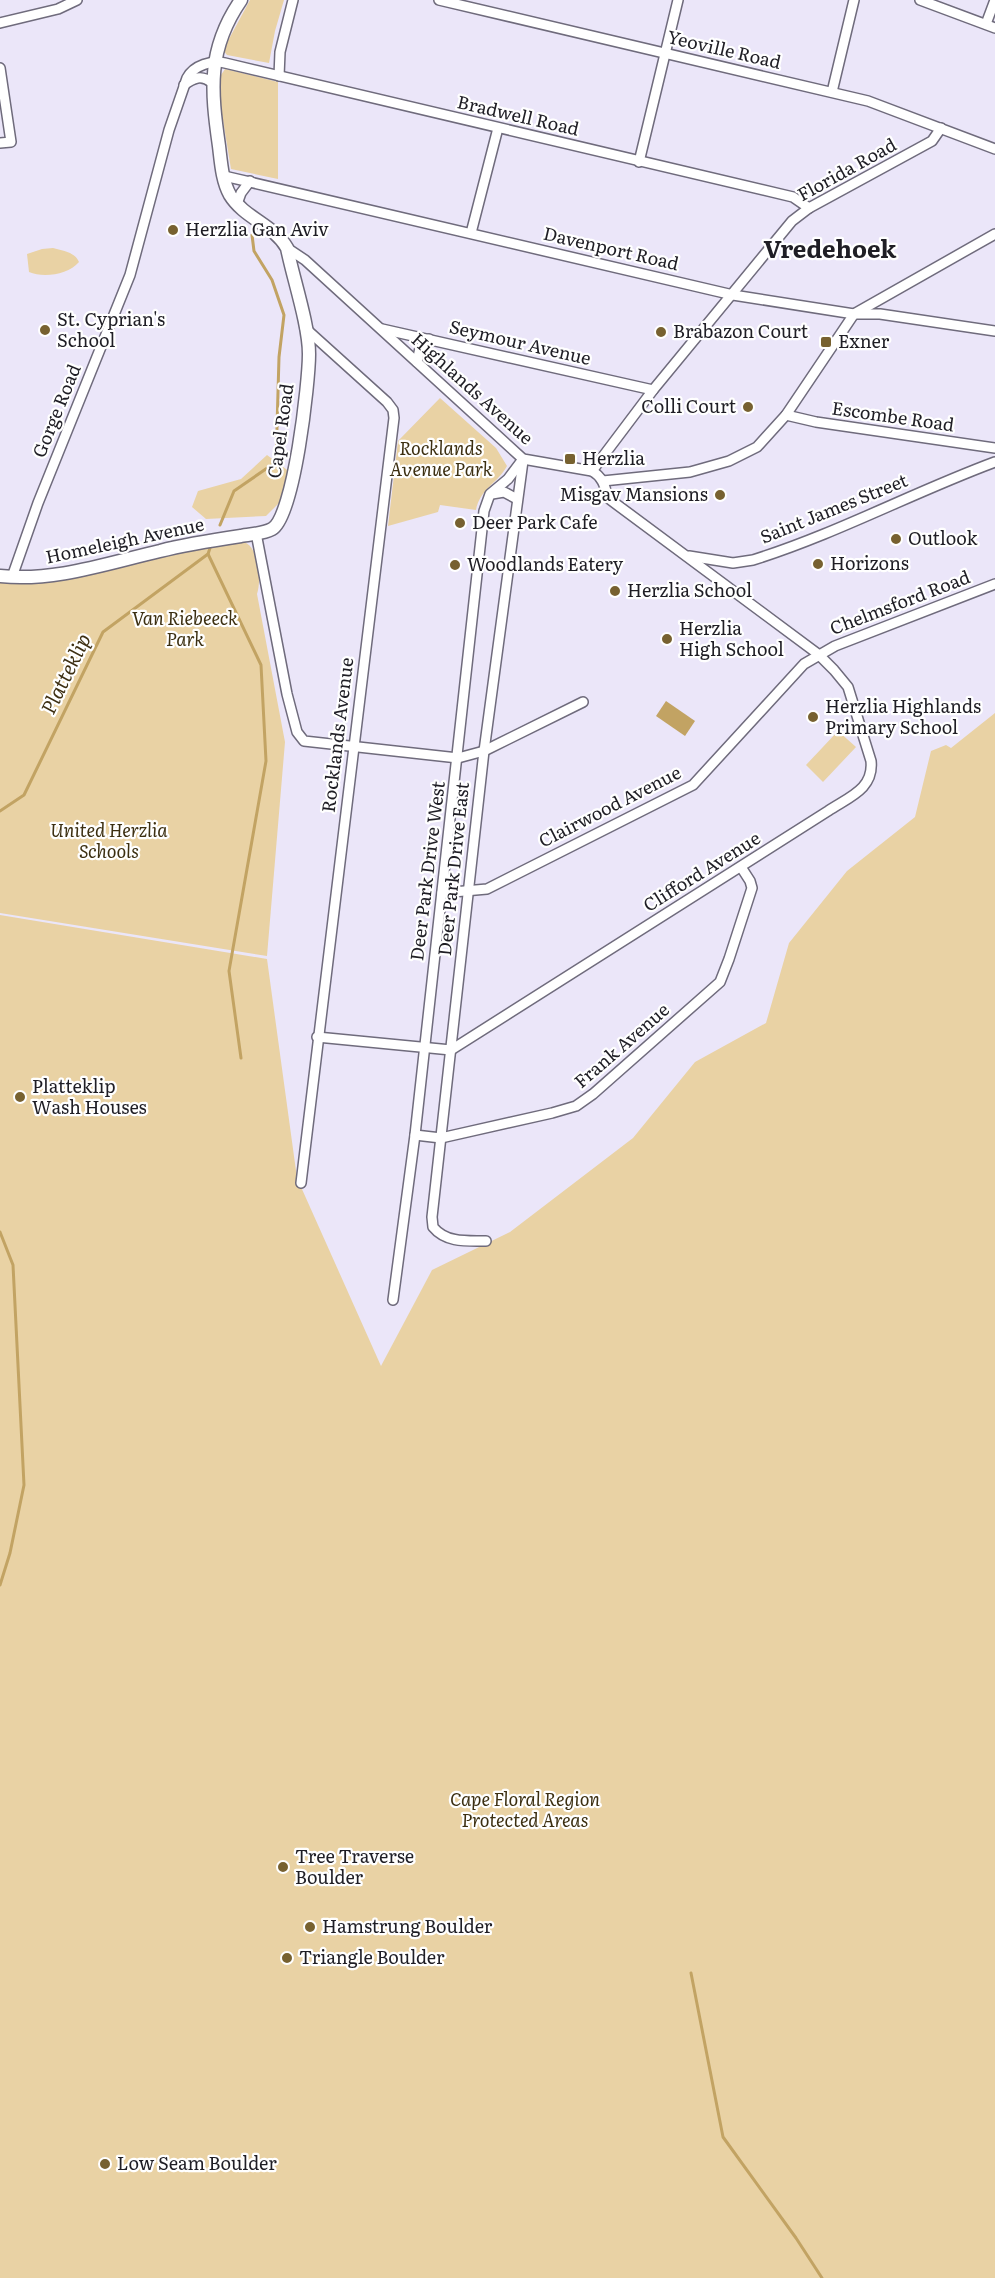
<svg xmlns="http://www.w3.org/2000/svg" width="995" height="2278" font-family="Literata,serif">
<style>
.green{fill:#e9d2a4}
.water{fill:#c2a363}
.lines{fill:none;stroke-linecap:round;stroke-linejoin:round}
.stream{stroke:#c2a363;stroke-width:3}
.street-casing{stroke:#6f6b7c;stroke-width:12}
.secondary-casing{stroke:#6f6b7c;stroke-width:15}
.street{stroke:#fff;stroke-width:9}
.secondary{stroke:#fff;stroke-width:12}
.poi-dot{fill:#776130;stroke:#fff;stroke-width:2}
.labels{text-anchor:middle;stroke-width:4.5;stroke-linejoin:round;paint-order:stroke}
.street-label{font-size:18px;fill:#1f1e25;stroke:#fff}
.poi-label{font-size:18px;fill:#1f1e25;stroke:#fff;text-anchor:start}
.park-label{font-size:18px;font-style:italic;fill:#3c2f11;stroke:#fff}
.water-label{font-size:20px;font-style:italic;fill:#3e3013;stroke:#fff}
.district-label{font-size:24px;font-weight:bold;fill:#1f1e25;stroke:#fff}
</style>
<rect width="100%" height="100%" fill="#ebe6f9"/>
<!-- green -->
<g class="green">
<path d="M 250,0 L 284,0 L 275,31 L 269,63 L 227,55 L 223,50 Z"/>
<path d="M 225,69 L 278,82 L 278,179 L 231,169 L 219,96 L 219,78 Z"/>
<path d="M 53,248 C 63,251 75,252 79,262 C 68,275 43,278 29,272 L 27,254 L 42,249 Z"/>
<path d="M 440,398 L 496,448 L 507,466 C 497,484 480,489 476,510 L 440,505 L 438,512 L 388,526 L 398,441 Z"/>
<path d="M 267,455 L 290,472 L 285,497 L 266,516 L 206,519 L 192,507 L 198,491 L 241,479 Z"/>
<path d="M 239,541 C 259,541 262,579 257,594 L 285,742 L 267,956 L 0,913 L 0,581 L 44,582 Z"/>
<path d="M 995,713 L 995,2278 L 0,2278 L 0,915 L 267,959 L 297,1178 L 381,1366 L 432,1270 L 510,1232 L 633,1138 L 695,1062 L 766,1023 L 789,943 L 847,871 L 915,817 L 931,751 L 946,745 L 951,748 Z"/>
<path d="M 838,731 L 856,747 L 823,782 L 806,765 Z"/>
</g>
<!-- water -->
<path class="water" d="M 666,701 L 695,721 L 685,736 L 656,716 Z"/>
<g class="lines">
<!-- stream -->
<g class="stream">
<path d="M 220,525 L 234,491 L 276,462 L 279,357 L 284,315 L 272,280 L 254,251 L 252,235"/>
<path d="M 208,554 L 261,665 L 266,761 L 229,971 L 241,1058"/>
<path d="M 0,811 L 24,795 L 103,632 L 208,554 L 210,548"/>
<path d="M 0,1232 L 13,1265 L 24,1485 L 10,1553 L 0,1585"/>
<path d="M 691,1973 L 723,2137 L 796,2238 L 822,2278"/>
</g>
<defs>
<g id="street">
<path d="M 439,0 L 868,101 L 995,149"/>
<path d="M 920,0 L 995,28"/>
<path d="M 0,23 L 58,9 L 77,0"/>
<path d="M 986,24 L 995,0"/>
<path d="M 0,68 L 11,142 L 0,143"/>
<path d="M 279,76 L 280,52 L 293,0"/>
<path d="M 184,85 C 193,78 202,74 212,83"/>
<path d="M 832,92 L 854,0"/>
<path d="M 639,162 L 678,0"/>
<path d="M 224,176 L 733,295 L 854,314 L 880,314 L 995,331"/>
<path d="M 237,204 L 241,193 L 250,181"/>
<path d="M 471,233 L 498,128"/>
<path d="M 287,248 L 305,260 L 523,459 L 592,471 C 603,477 605,487 608,498 L 818,654 L 834,670 L 848,687 L 871,761 C 874,789 849,797 828,811 L 451,1050 L 317,1037"/>
<path d="M 382,329 L 653,390"/>
<path d="M 417,362 L 420,348 L 429,339"/>
<path d="M 786,415 L 816,422 L 995,448"/>
<path d="M 592,471 L 653,390 L 792,221 L 809,208 L 932,141 L 941,128"/>
<path d="M 603,481 L 690,472 L 729,461 L 757,447 L 786,415 L 854,314 L 995,234"/>
<path d="M 492,494 L 504,492 L 517,499"/>
<path d="M 256,533 L 287,694 L 297,732 L 304,741 L 458,758 L 484,751 L 583,702"/>
<path d="M 689,556 L 733,563 L 753,560 C 836,534 914,492 995,462"/>
<path d="M 12,577 L 38,503 L 130,275 L 169,130 L 187,78 C 194,65 212,60 225,63 L 793,197 L 809,208"/>
<path d="M 442,893 L 487,889 L 693,785 L 804,664 L 835,646 L 995,584"/>
<path d="M 415,1135 L 441,1138 L 552,1113 L 576,1106 L 593,1094 L 720,982 L 729,959 L 752,888 L 750,881 L 741,867"/>
<path d="M 301,1183 L 394,418 L 393,410 L 387,402 L 305,328"/>
<path d="M 486,1241 C 467,1241 446,1243 433,1227 L 432,1217 L 484,751 L 523,461"/>
<path d="M 393,1300 L 415,1135 L 484,511 L 490,494 L 508,479 L 523,459"/>
</g>
<path id="secondary" d="M 0,576 C 54,582 108,563 160,551 C 187,544 214,540 241,536 C 250,534 263,534 272,529 C 294,517 309,382 309,354 C 309,325 293,278 287,248 C 274,225 244,218 230,195 C 222,181 221,162 219,146 C 211,90 207,49 241,0"/>
</defs>
<!-- street casing -->
<use href="#street" class="street-casing"/>
<!-- secondary casing -->
<use href="#secondary" class="secondary-casing"/>
<!-- street -->
<use href="#street" class="street"/>
<!-- secondary -->
<use href="#secondary" class="secondary"/>
</g>
<!-- markers -->
<g class="poi-dot">
<circle cx="173" cy="230" r="6"/>
<circle cx="45" cy="330" r="6"/>
<circle cx="661" cy="332" r="6"/>
<rect x="820" y="336" width="12" height="12" rx="3"/>
<circle cx="748" cy="407" r="6"/>
<rect x="564" y="453" width="12" height="12" rx="3"/>
<circle cx="720" cy="495" r="6"/>
<circle cx="460" cy="523" r="6"/>
<circle cx="896" cy="539" r="6"/>
<circle cx="818" cy="564" r="6"/>
<circle cx="455" cy="565" r="6"/>
<circle cx="615" cy="591" r="6"/>
<circle cx="667" cy="639" r="6"/>
<circle cx="813" cy="717" r="6"/>
<circle cx="20" cy="1097" r="6"/>
<circle cx="283" cy="1867" r="6"/>
<circle cx="310" cy="1927" r="6"/>
<circle cx="287" cy="1958" r="6"/>
<circle cx="105" cy="2164" r="6"/>
</g>
<g class="labels">
<!-- street labels -->
<g class="street-label">
<text transform="translate(724 50) rotate(13)" y="6">Yeoville Road</text>
<text transform="translate(518 116) rotate(13)" y="6">Bradwell Road</text>
<text transform="translate(847 170) rotate(-29)" y="6">Florida Road</text>
<text transform="translate(611 249) rotate(13)" y="6">Davenport Road</text>
<text transform="translate(520 343) rotate(13)" y="6">Seymour Avenue</text>
<text transform="translate(472 389) rotate(42)" y="6">Highlands Avenue</text>
<text transform="translate(57 411) rotate(-68)" y="6">Gorge Road</text>
<text transform="translate(893 417) rotate(8)" y="6">Escombe Road</text>
<text transform="translate(281 431) rotate(-82)" y="6">Capel Road</text>
<text transform="translate(834 509) rotate(-22)" y="6">Saint James Street</text>
<text transform="translate(125 541) rotate(-12)" y="6">Homeleigh Avenue</text>
<text transform="translate(900 603) rotate(-21)" y="6">Chelmsford Road</text>
<text transform="translate(338 735) rotate(-83)" y="6">Rocklands Avenue</text>
<text transform="translate(610 807) rotate(-27)" y="6">Clairwood Avenue</text>
<text transform="translate(454 869) rotate(-84)" y="6">Deer Park Drive East</text>
<text transform="translate(428 871) rotate(-83)" y="6">Deer Park Drive West</text>
<text transform="translate(702 872) rotate(-32)" y="6">Clifford Avenue</text>
<text transform="translate(622 1046) rotate(-41)" y="6">Frank Avenue</text>
</g>
<!-- poi labels -->
<g class="poi-label">
<text x="185" y="236">Herzlia Gan Aviv</text>
<text x="57" y="326">St. Cyprian's<tspan x="57" dy="21">School</tspan></text>
<text x="673" y="338">Brabazon Court</text>
<text x="838" y="348">Exner</text>
<text x="736" y="413" text-anchor="end">Colli Court</text>
<text x="582" y="465">Herzlia</text>
<text x="708" y="501" text-anchor="end">Misgav Mansions</text>
<text x="472" y="529">Deer Park Cafe</text>
<text x="908" y="545">Outlook</text>
<text x="830" y="570">Horizons</text>
<text x="467" y="571">Woodlands Eatery</text>
<text x="627" y="597">Herzlia School</text>
<text x="679" y="635">Herzlia<tspan x="679" dy="21">High School</tspan></text>
<text x="825" y="713">Herzlia Highlands<tspan x="825" dy="21">Primary School</tspan></text>
<text x="32" y="1093">Platteklip<tspan x="32" dy="21">Wash Houses</tspan></text>
<text x="295" y="1863">Tree Traverse<tspan x="295" dy="21">Boulder</tspan></text>
<text x="322" y="1933">Hamstrung Boulder</text>
<text x="299" y="1964">Triangle Boulder</text>
<text x="117" y="2170">Low Seam Boulder</text>
</g>
<!-- park labels -->
<g class="park-label">
<text x="441" y="455">Rocklands<tspan x="441" dy="21">Avenue Park</tspan></text>
<text x="185" y="625">Van Riebeeck<tspan x="185" dy="21">Park</tspan></text>
<text x="109" y="837">United Herzlia<tspan x="109" dy="21">Schools</tspan></text>
<text x="525" y="1806">Cape Floral Region<tspan x="525" dy="21">Protected Areas</tspan></text>
</g>
<!-- water labels -->
<g class="water-label">
<text transform="translate(66 674) rotate(-64)" y="7">Platteklip</text>
</g>
<!-- district labels -->
<g class="district-label">
<text x="830" y="258">Vredehoek</text>
</g>
</g>
</svg>
